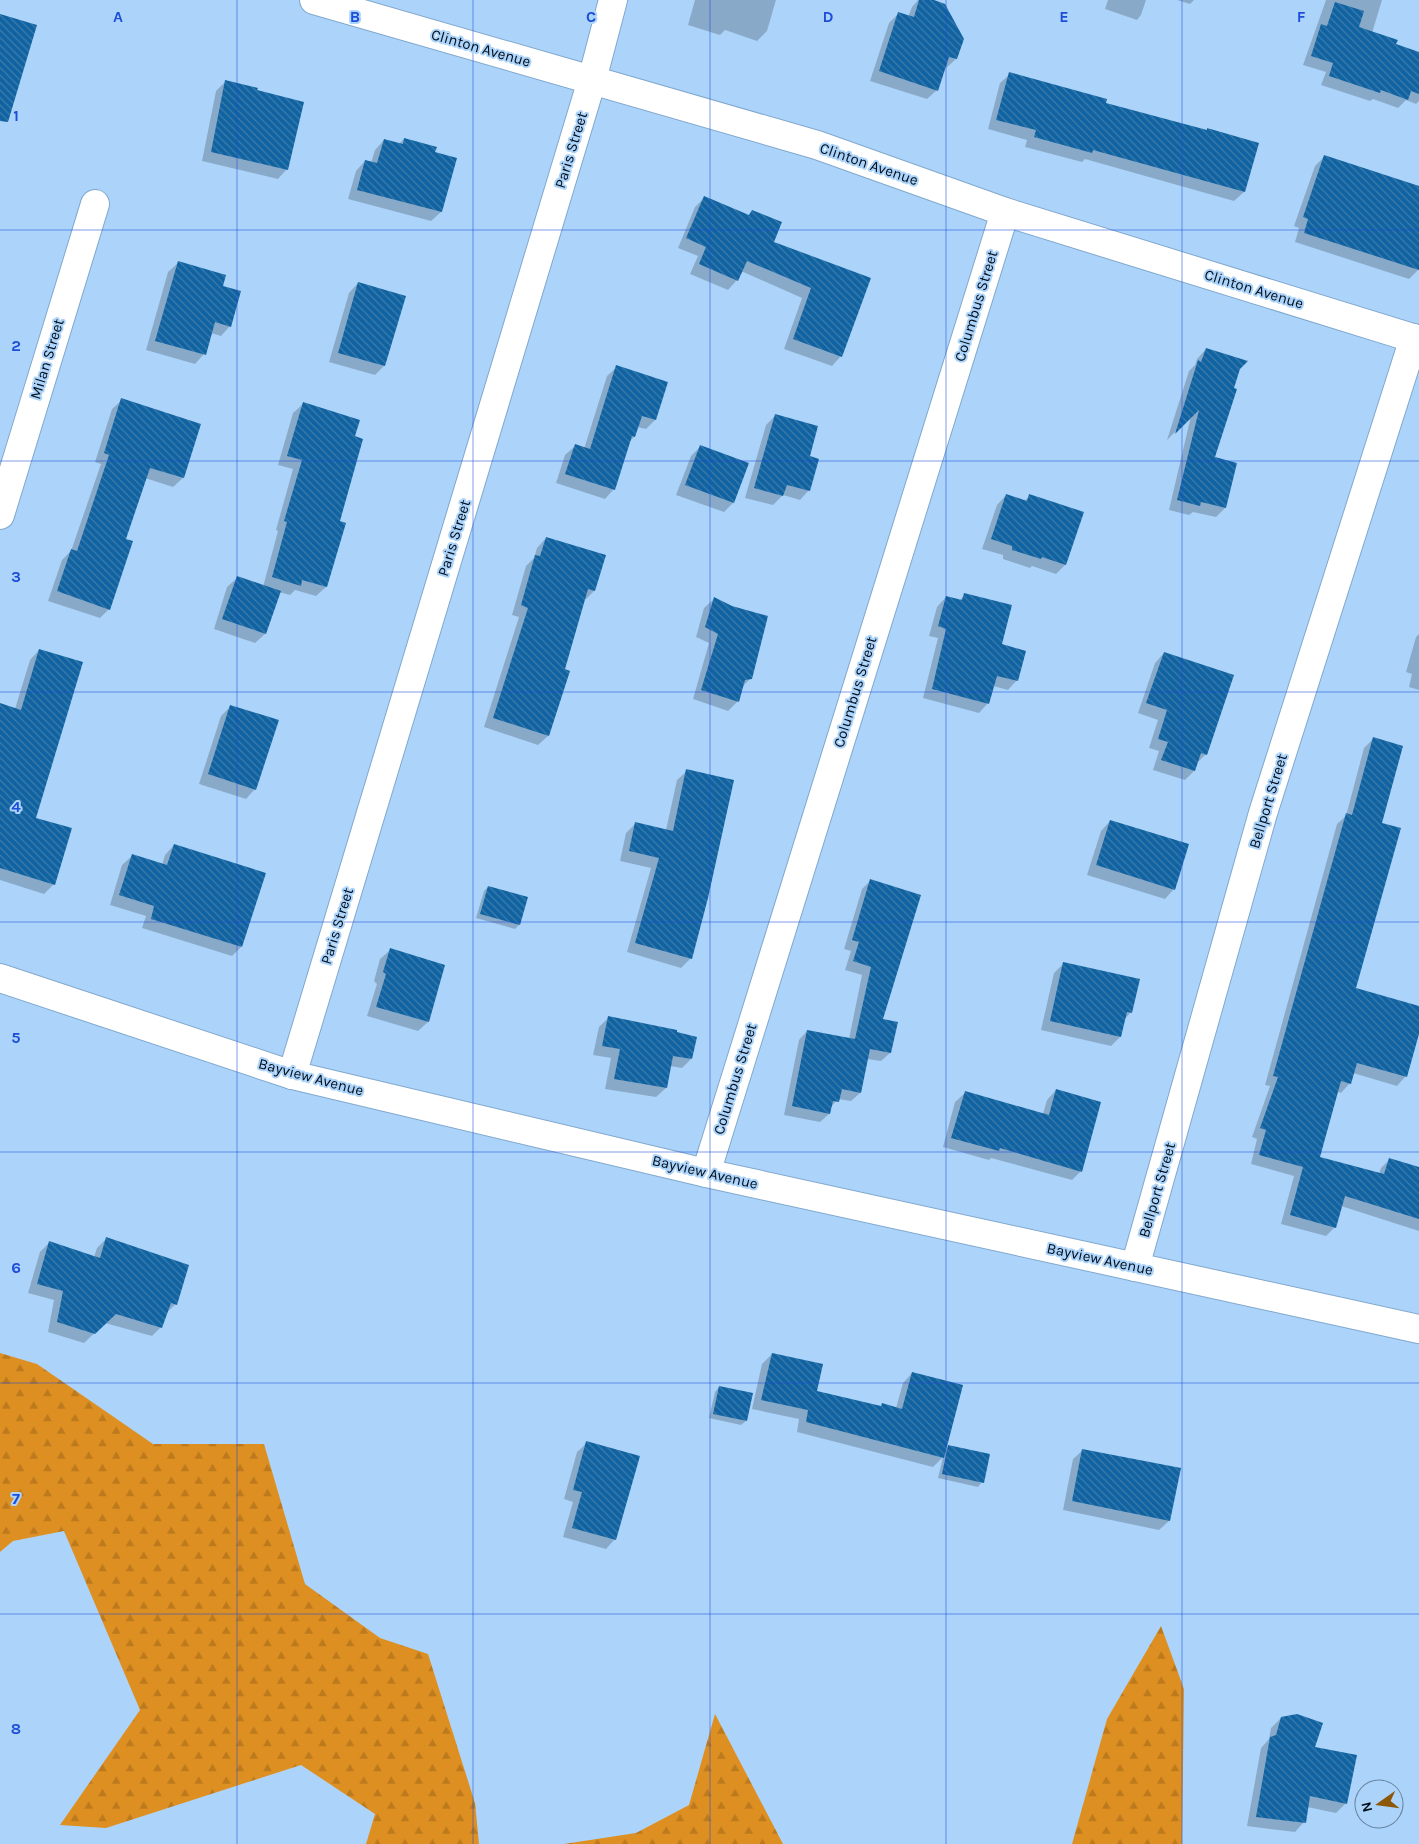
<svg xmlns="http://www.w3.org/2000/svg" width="1419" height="1844" font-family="Karla,sans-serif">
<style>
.forest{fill:url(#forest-firs)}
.shadow{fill:#0003}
.building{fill:url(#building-back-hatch)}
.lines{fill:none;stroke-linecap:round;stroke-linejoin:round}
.minor-casing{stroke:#81a8cd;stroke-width:30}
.minor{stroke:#fff;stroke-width:28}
.grid{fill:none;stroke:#1d4ed8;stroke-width:1;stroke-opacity:0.55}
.labels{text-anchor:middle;stroke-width:4;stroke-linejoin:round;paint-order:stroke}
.street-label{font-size:15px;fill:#020d1a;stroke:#acd4fb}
.grid-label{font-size:16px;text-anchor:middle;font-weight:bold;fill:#1d4ed8;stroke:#acd4fb;stroke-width:4;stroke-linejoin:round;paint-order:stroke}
</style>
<defs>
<pattern id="forest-firs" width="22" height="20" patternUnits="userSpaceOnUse" patternTransform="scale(1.25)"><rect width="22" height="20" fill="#de8f21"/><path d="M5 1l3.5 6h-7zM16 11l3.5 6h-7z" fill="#bd7a1d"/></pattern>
<pattern id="building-back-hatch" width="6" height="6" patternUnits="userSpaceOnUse" patternTransform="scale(1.25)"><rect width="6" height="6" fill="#0f63a2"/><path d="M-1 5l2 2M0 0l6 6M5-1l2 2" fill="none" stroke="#407ca9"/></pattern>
</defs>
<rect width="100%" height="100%" fill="#acd4fb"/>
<!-- forest -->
<g class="forest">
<path d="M 0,1353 L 37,1364 L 153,1444 L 264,1444 L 305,1584 L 380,1638 L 428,1654 L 475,1803 L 479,1844 L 366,1844 L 375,1814 L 301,1765 L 106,1828 L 60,1825 L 140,1710 L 64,1531 L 13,1541 L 0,1552 Z"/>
<path d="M 1161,1626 L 1184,1689 L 1182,1844 L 1072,1844 L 1107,1719 Z"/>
<path d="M 715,1714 L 783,1844 L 564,1844 L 636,1833 L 689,1805 Z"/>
</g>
<!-- shadow -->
<g class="shadow">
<path d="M 695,0 L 776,0 L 767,31 L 757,41 L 725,30 L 720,35 L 688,25 Z"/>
<path d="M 918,0 L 930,0 L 956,59 L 946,68 L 944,68 L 937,90 L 927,99 L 870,81 L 889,23 L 898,14 L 908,17 L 912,7 Z"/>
<path d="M 1108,0 L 1146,0 L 1141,15 L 1137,20 L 1105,9 Z"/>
<path d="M 1177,0 L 1194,0 L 1190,4 Z"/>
<path d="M 1326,0 L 1382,0 L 1372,33 L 1395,45 L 1419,54 L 1419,101 L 1416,104 L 1406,100 L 1398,108 L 1373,99 L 1370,101 L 1321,85 L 1326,72 L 1303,65 Z"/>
<path d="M 1010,74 L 1104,104 L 1206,131 L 1208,129 L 1257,144 L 1244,192 L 1234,201 L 1085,159 L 1082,162 L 1025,147 L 1027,140 L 988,129 L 1000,83 Z"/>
<path d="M 226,81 L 255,91 L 287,169 L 278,179 L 202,161 L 216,91 Z"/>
<path d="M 404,139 L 433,153 L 441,212 L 431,221 L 348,199 L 356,171 L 365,161 L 371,163 L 375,150 L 384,140 L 399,144 Z"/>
<path d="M 1324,157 L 1419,186 L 1419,269 L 1409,279 L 1295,242 L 1299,228 L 1294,226 L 1315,166 Z"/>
<path d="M 704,198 L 748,216 L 752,211 L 772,243 L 870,278 L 841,356 L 832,366 L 784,349 L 802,298 L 741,271 L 737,280 L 728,290 L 690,274 L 698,256 L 678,248 L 695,207 Z"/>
<path d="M 178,263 L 221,287 L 230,326 L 221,336 L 211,333 L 204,354 L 195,364 L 146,350 L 168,272 Z"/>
<path d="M 358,283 L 384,366 L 375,375 L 329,362 L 349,293 Z"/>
<path d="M 1206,349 L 1239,368 L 1214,458 L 1225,508 L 1216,517 L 1193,512 L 1189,515 L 1169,510 L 1191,416 L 1167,440 L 1189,371 L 1195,365 L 1197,359 Z"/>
<path d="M 617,367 L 655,420 L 646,429 L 637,427 L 634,437 L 629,442 L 614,489 L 605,499 L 556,483 L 565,455 L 575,446 L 584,449 L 607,376 Z"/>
<path d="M 122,400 L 200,425 L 183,478 L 173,487 L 145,478 L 124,540 L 109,609 L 100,618 L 48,601 L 62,560 L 71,551 L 101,464 L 95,462 L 112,409 Z"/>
<path d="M 303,404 L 353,437 L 326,587 L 316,596 L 295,590 L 290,595 L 279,592 L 265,634 L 255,643 L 214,629 L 227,587 L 237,578 L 263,587 L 278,531 L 276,530 L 293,469 L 278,465 L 293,413 Z"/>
<path d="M 775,416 L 808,457 L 809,490 L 800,500 L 783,495 L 773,505 L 745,498 L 766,425 Z"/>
<path d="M 701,446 L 733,503 L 724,512 L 676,495 L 691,456 Z"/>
<path d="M 1006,495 L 1024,501 L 1030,496 L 1082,513 L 1065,565 L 1056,574 L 1032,566 L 1030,568 L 1003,559 L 1003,555 L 982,549 L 997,505 Z"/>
<path d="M 546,538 L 594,591 L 584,601 L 563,670 L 548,736 L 538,745 L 484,727 L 519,617 L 512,615 L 526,566 L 534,558 L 537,548 Z"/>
<path d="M 965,595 L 1000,645 L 1017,680 L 1008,690 L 993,686 L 988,703 L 979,713 L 923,698 L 938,638 L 929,636 L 937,607 L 946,597 L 959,601 Z"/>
<path d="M 714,599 L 751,678 L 742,687 L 737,702 L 728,711 L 693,699 L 709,643 L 696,637 L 704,608 Z"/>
<path d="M 1419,634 L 1419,690 L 1409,687 L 1412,674 L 1406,672 L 1416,637 Z"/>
<path d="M 39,650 L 35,818 L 54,884 L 44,894 L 0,880 L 0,711 L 15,709 L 30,660 Z"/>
<path d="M 1164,653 L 1206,754 L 1197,763 L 1194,771 L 1185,780 L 1153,770 L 1159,751 L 1149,748 L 1158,720 L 1138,713 L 1155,663 Z"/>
<path d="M 230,707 L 255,789 L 246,799 L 199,784 L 221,716 Z"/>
<path d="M 1373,739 L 1380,824 L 1355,989 L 1419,1007 L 1419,1030 L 1406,1076 L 1397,1086 L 1353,1073 L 1350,1083 L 1341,1093 L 1336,1091 L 1318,1158 L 1379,1174 L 1381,1168 L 1390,1159 L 1419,1168 L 1419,1231 L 1341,1206 L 1335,1227 L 1326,1236 L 1281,1224 L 1294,1176 L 1251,1164 L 1257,1139 L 1252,1137 L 1270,1086 L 1265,1085 L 1337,824 L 1346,816 L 1364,748 Z"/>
<path d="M 687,771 L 691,958 L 681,968 L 627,952 L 651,868 L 620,861 L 626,833 L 636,823 L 666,830 L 677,780 Z"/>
<path d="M 1110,821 L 1174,889 L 1165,899 L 1087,875 L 1101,831 Z"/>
<path d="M 174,845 L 241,947 L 232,956 L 142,928 L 146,916 L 110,905 L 122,865 L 132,856 L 162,865 L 165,855 Z"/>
<path d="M 871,880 L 881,1020 L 890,1053 L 881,1061 L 867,1059 L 860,1093 L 851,1101 L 838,1099 L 830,1108 L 829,1114 L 820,1122 L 784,1115 L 799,1040 L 807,1031 L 849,1039 L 862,975 L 845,970 L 851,951 L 844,949 L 862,889 Z"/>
<path d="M 488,887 L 519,925 L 515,929 L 476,918 L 484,891 Z"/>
<path d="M 390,950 L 444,966 L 428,1022 L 418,1031 L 367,1016 L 377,984 L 374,981 L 380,959 Z"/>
<path d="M 1064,963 L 1131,1012 L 1124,1020 L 1120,1037 L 1111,1046 L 1041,1030 L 1054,973 Z"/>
<path d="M 608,1018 L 691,1059 L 682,1068 L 670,1066 L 666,1088 L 656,1097 L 605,1089 L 611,1058 L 593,1055 L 599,1027 Z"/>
<path d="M 1056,1090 L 1081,1171 L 1072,1180 L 991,1158 L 989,1160 L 943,1147 L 955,1102 L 965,1093 L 1043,1114 L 1047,1100 Z"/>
<path d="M 107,1238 L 176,1304 L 166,1313 L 161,1327 L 152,1336 L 105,1323 L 84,1343 L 48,1332 L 54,1300 L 28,1293 L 40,1252 L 49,1243 L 94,1257 L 97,1248 Z"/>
<path d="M 772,1354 L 815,1392 L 880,1407 L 896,1408 L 903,1383 L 912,1373 L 945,1450 L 949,1446 L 982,1482 L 978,1487 L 938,1478 L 943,1457 L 933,1467 L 797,1432 L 799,1419 L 752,1409 L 762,1364 Z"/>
<path d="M 719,1387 L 746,1421 L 741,1425 L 709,1418 L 715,1392 Z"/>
<path d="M 587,1443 L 615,1539 L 606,1549 L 563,1537 L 573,1502 L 564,1499 L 577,1452 Z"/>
<path d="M 1083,1450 L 1180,1469 L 1169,1521 L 1159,1530 L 1063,1510 L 1073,1459 Z"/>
<path d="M 1281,1718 L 1314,1748 L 1346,1803 L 1336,1813 L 1307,1807 L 1304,1822 L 1295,1832 L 1247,1826 L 1261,1748 L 1269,1739 L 1271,1728 Z"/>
</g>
<!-- building -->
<g class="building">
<path d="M 919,0 L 934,0 L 945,4 L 964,39 L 957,59 L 949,57 L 938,91 L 879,71 L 898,12 L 914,17 Z"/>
<path d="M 1335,2 L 1364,11 L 1359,27 L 1398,40 L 1396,44 L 1419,52 L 1419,94 L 1411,91 L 1408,100 L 1381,90 L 1380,93 L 1329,76 L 1333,63 L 1311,56 L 1321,24 L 1327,26 Z"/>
<path d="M 0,14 L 37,25 L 8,122 L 0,121 Z"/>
<path d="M 1009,72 L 1107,99 L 1106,103 L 1207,130 L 1207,128 L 1259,143 L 1245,192 L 1093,150 L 1092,153 L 1034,137 L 1036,130 L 996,120 Z"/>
<path d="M 225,80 L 258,88 L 257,90 L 304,102 L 288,170 L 211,152 Z"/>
<path d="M 404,138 L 437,147 L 435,152 L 457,158 L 442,212 L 357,190 L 365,160 L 377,163 L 384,139 L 403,144 Z"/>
<path d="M 1324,155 L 1419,186 L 1419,270 L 1304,233 L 1308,219 L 1303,217 Z"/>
<path d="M 704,196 L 749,215 L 752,210 L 782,222 L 774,242 L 871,278 L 842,357 L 793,339 L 811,288 L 747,261 L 738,281 L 699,264 L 706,247 L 686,238 Z"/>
<path d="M 178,261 L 226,275 L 223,286 L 241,291 L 231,327 L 215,322 L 206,355 L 155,341 Z"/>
<path d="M 358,282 L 406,296 L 385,366 L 338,353 Z"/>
<path d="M 1206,348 L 1248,361 L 1240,369 L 1234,388 L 1237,389 L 1215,457 L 1237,463 L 1226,508 L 1201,502 L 1200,506 L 1177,500 L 1199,410 L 1175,434 L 1198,360 L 1201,362 Z"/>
<path d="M 616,365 L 668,382 L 656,420 L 642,416 L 635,437 L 632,436 L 615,490 L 565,474 L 575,444 L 590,449 Z"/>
<path d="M 121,398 L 201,424 L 184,478 L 150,468 L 126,539 L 133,541 L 110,610 L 57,591 L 71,549 L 77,551 L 109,455 L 104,453 Z"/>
<path d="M 303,402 L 360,420 L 355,436 L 363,439 L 340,521 L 346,523 L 327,587 L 302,580 L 301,586 L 272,577 L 287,522 L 284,521 L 302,460 L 287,456 Z"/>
<path d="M 775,414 L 818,426 L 810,456 L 819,459 L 810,491 L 787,485 L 783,496 L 754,488 Z"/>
<path d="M 700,445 L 749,463 L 734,503 L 685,485 Z"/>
<path d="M 1006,494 L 1027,501 L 1029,494 L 1084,512 L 1066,565 L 1042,557 L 1041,559 L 1012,550 L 1012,546 L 991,539 Z"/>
<path d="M 546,537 L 606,555 L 595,591 L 588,589 L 565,669 L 570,671 L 549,736 L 493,718 L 528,608 L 521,605 L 535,555 L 540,556 Z"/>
<path d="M 237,576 L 281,591 L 266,634 L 222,619 Z"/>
<path d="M 964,593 L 1012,605 L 1002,644 L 1026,651 L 1018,681 L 997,676 L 989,704 L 932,689 L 946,629 L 938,626 L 946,596 L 962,600 Z"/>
<path d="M 714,597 L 732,606 L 768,616 L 752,679 L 745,680 L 739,702 L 701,690 L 718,634 L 705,627 Z"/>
<path d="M 39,649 L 83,662 L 36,818 L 72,828 L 55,885 L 0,868 L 0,703 L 21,710 Z"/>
<path d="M 1164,652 L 1234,675 L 1207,755 L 1201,753 L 1195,771 L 1161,760 L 1168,742 L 1158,739 L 1167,710 L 1146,703 Z"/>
<path d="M 230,705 L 279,720 L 256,790 L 208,774 Z"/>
<path d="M 1373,737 L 1403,746 L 1382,823 L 1401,828 L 1356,988 L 1419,1006 L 1419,1034 L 1407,1077 L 1357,1063 L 1351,1084 L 1341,1081 L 1320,1157 L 1384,1174 L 1389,1158 L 1419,1167 L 1419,1219 L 1345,1196 L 1336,1228 L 1290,1215 L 1303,1167 L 1259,1155 L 1266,1130 L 1260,1128 L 1278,1077 L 1273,1076 L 1346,813 L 1352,815 Z"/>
<path d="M 686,769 L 734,780 L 708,898 L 692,959 L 635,943 L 659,858 L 629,851 L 635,822 L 673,831 Z"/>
<path d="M 1110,820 L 1189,844 L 1175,890 L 1096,865 Z"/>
<path d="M 174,844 L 266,873 L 242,947 L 151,919 L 154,906 L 119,895 L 132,854 L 167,865 Z"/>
<path d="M 870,879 L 921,895 L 883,1019 L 898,1022 L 891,1053 L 870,1049 L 861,1093 L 842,1089 L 839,1102 L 833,1101 L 830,1114 L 792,1106 L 807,1030 L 855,1039 L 871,967 L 853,961 L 859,942 L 852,940 Z"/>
<path d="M 488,886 L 528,897 L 520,925 L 480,914 Z"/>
<path d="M 390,948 L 445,965 L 429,1022 L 376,1007 L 386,974 L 383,972 Z"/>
<path d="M 1063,962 L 1140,979 L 1132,1013 L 1127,1012 L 1121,1037 L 1050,1021 Z"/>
<path d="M 608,1016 L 677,1030 L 677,1032 L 697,1037 L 692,1059 L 673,1056 L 667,1088 L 614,1079 L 620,1049 L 602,1046 Z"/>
<path d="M 1056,1089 L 1101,1102 L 1082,1172 L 1000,1148 L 999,1151 L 951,1138 L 965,1091 L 1049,1115 Z"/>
<path d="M 106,1237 L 189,1265 L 177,1305 L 171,1303 L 162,1328 L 116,1314 L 95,1334 L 57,1322 L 63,1291 L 37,1284 L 49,1241 L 100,1258 Z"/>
<path d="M 772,1353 L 823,1364 L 817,1391 L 881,1406 L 882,1403 L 902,1409 L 912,1372 L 963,1385 L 944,1458 L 806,1422 L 808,1410 L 761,1400 Z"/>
<path d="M 719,1386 L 753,1393 L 747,1421 L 713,1414 Z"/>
<path d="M 586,1441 L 640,1456 L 616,1540 L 572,1528 L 582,1492 L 573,1490 Z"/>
<path d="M 948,1445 L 990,1454 L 984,1483 L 942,1474 Z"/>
<path d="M 1082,1449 L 1181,1468 L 1170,1521 L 1072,1501 Z"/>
<path d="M 1297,1714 L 1323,1723 L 1315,1747 L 1357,1755 L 1347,1804 L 1310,1796 L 1306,1823 L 1256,1817 L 1270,1737 L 1276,1735 L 1281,1717 Z"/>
</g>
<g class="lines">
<defs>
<g id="minor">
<path d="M 314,0 L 817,145 L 1005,212 L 1419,340"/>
<path d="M 0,515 L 95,204"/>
<path d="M 0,978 L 292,1075 L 706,1173 L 1419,1329"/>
<path d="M 292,1075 L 592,80 L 613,0"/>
<path d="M 706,1173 L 1005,212"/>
<path d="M 1135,1267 L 1263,813 L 1414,338"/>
</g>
</defs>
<!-- minor casing -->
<use href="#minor" class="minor-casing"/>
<!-- minor -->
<use href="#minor" class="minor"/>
</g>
<!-- grid -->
<path class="grid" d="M 237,0 L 237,1844M 473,0 L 473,1844M 710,0 L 710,1844M 946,0 L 946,1844M 1182,0 L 1182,1844M 0,230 L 1419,230M 0,461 L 1419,461M 0,692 L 1419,692M 0,922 L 1419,922M 0,1152 L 1419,1152M 0,1383 L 1419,1383M 0,1614 L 1419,1614"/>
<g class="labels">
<!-- street labels -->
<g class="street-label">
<text transform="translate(481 48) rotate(16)" y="5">Clinton Avenue</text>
<text transform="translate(571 150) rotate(-73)" y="5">Paris Street</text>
<text transform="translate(869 164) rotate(19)" y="5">Clinton Avenue</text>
<text transform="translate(1254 289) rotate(17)" y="5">Clinton Avenue</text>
<text transform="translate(976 306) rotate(-73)" y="5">Columbus Street</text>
<text transform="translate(47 359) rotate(-73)" y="5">Milan Street</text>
<text transform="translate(454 538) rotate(-73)" y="5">Paris Street</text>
<text transform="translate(855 692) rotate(-73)" y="5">Columbus Street</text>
<text transform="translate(1268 801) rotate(-73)" y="5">Bellport Street</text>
<text transform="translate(337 926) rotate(-73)" y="5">Paris Street</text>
<text transform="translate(311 1077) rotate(15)" y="5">Bayview Avenue</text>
<text transform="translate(735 1079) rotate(-73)" y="5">Columbus Street</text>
<text transform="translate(705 1172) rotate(13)" y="5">Bayview Avenue</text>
<text transform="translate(1157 1190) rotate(-74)" y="5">Bellport Street</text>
<text transform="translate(1100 1259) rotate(12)" y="5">Bayview Avenue</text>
</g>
</g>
<g class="grid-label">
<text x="118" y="22">A</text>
<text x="355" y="22">B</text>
<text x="591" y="22">C</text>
<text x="828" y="22">D</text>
<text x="1064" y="22">E</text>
<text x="1301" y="22">F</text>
<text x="16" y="121">1</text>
<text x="16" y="351">2</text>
<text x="16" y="582">3</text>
<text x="16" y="812">4</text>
<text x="16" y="1043">5</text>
<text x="16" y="1273">6</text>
<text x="16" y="1504">7</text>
<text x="16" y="1734">8</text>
</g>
<!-- north arrow -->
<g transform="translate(1379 1804) rotate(256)"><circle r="24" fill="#acd4fb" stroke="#6884a1"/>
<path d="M0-4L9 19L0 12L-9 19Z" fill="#8c5707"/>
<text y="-8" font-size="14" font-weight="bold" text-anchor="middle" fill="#020d1a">N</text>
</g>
</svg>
